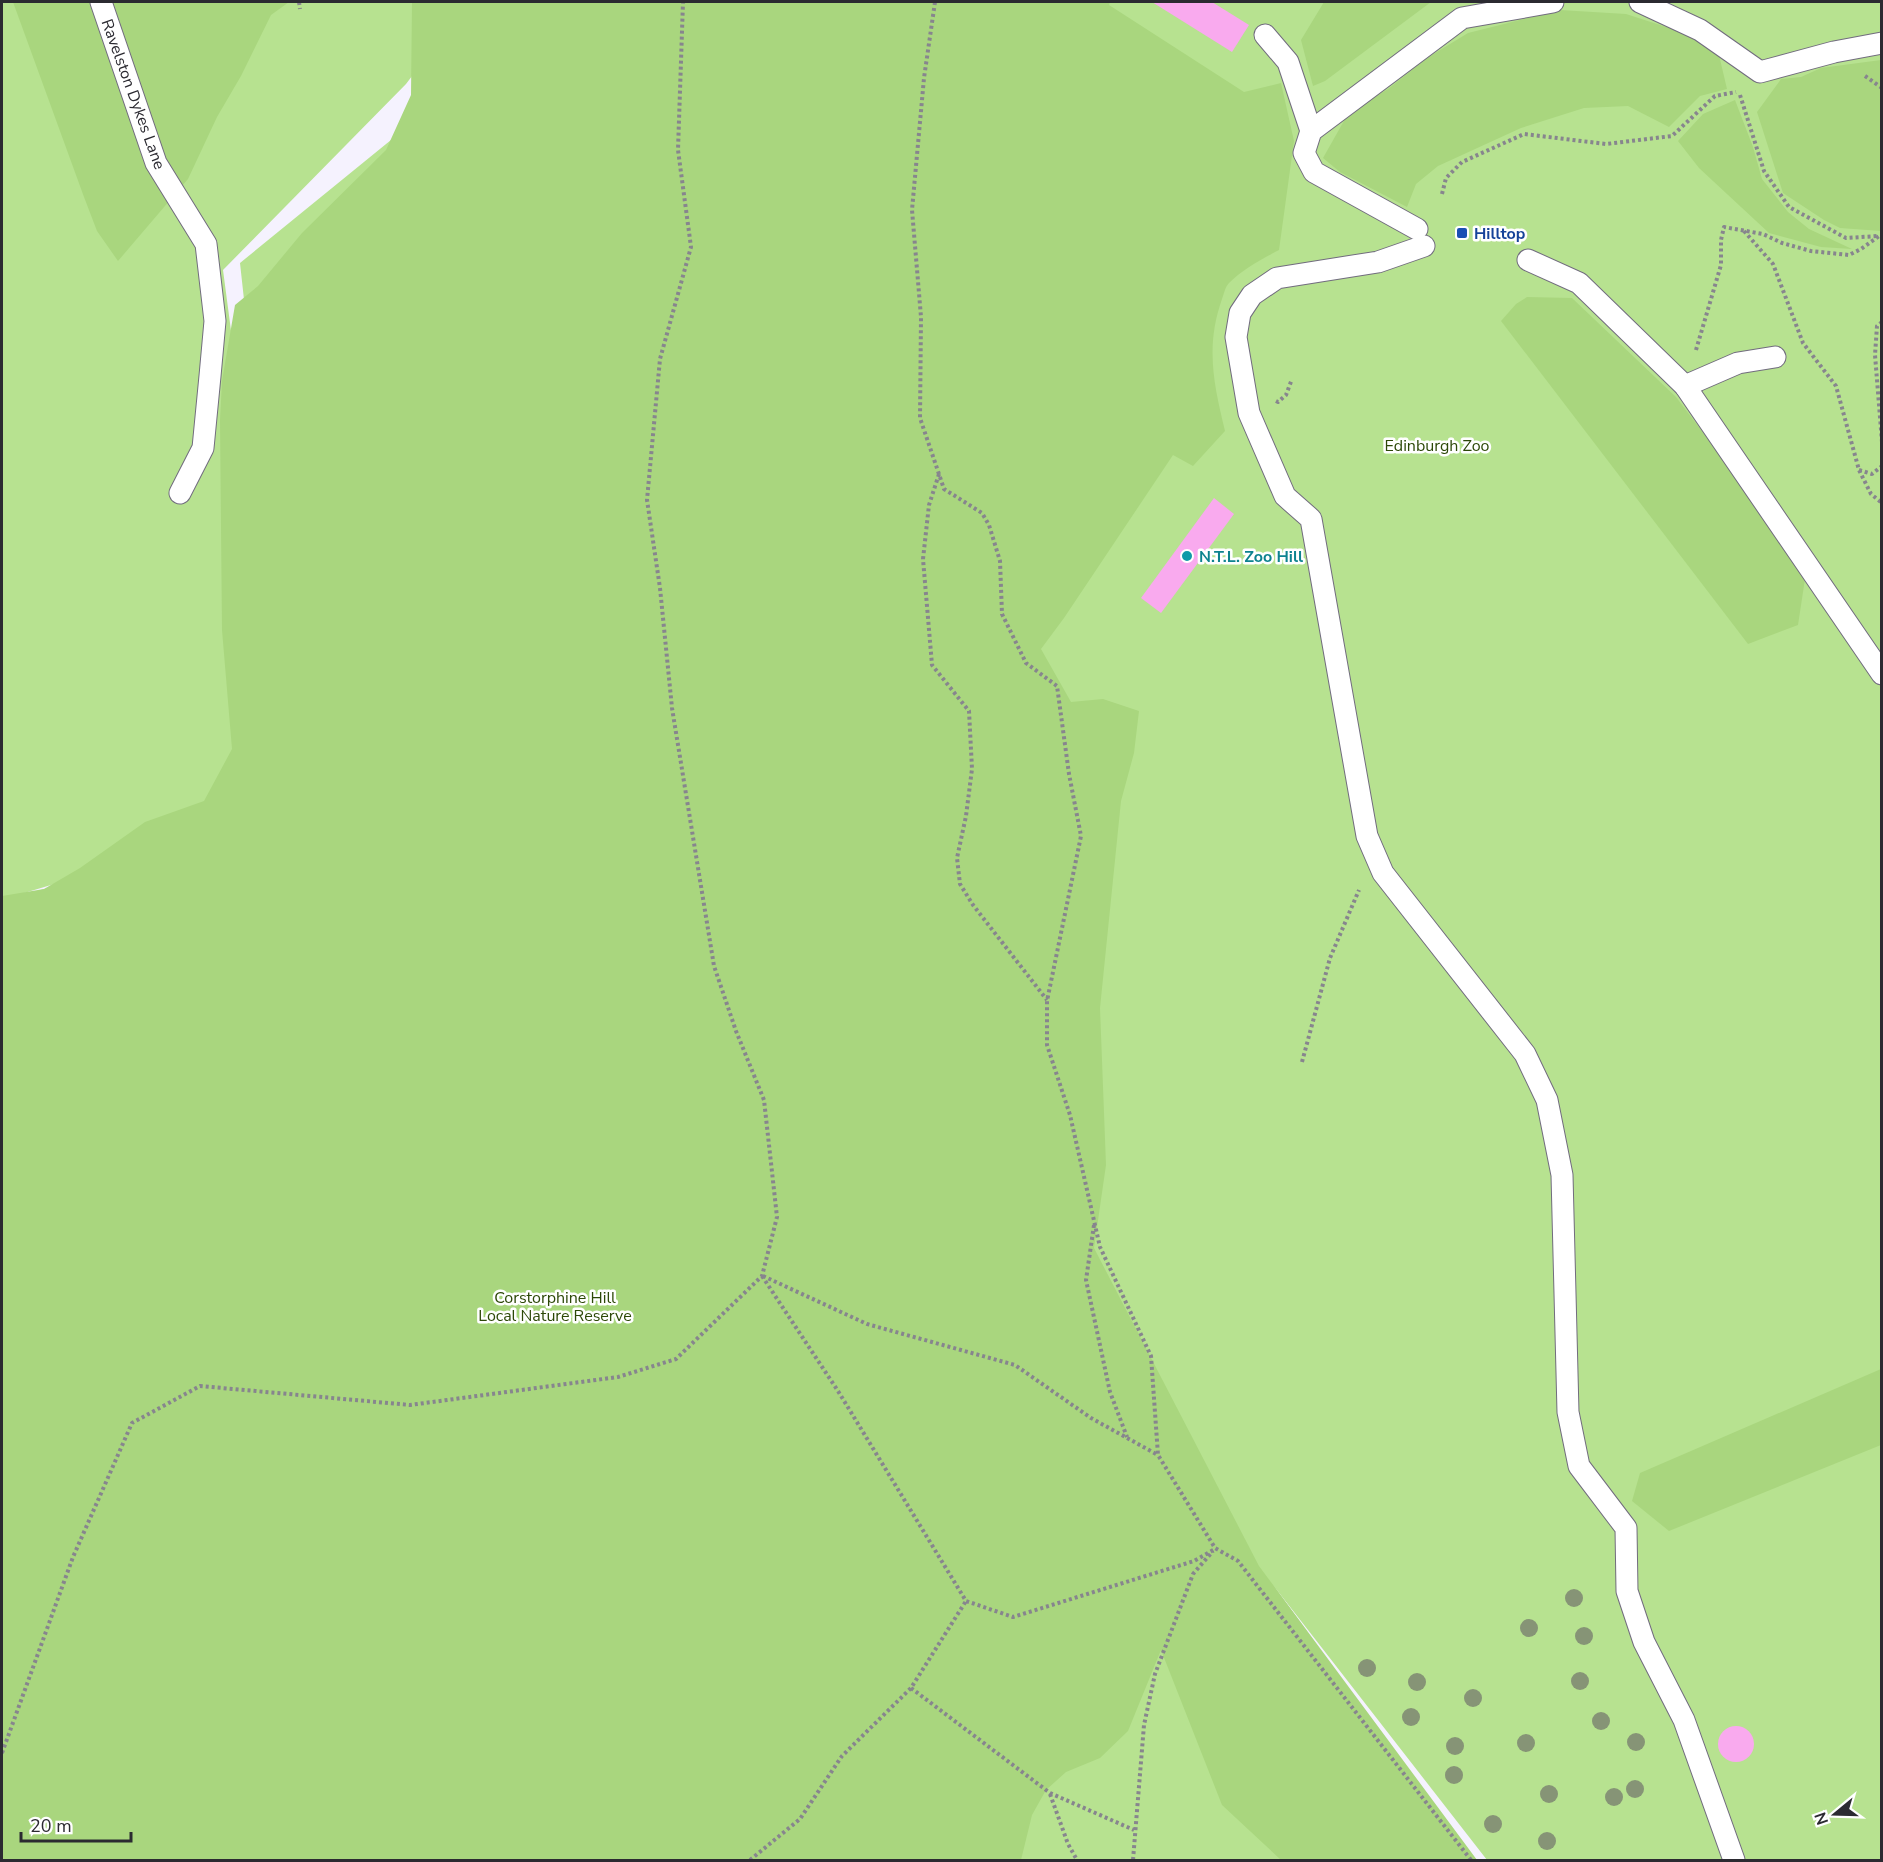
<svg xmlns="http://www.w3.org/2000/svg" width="1883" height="1862" font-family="'Nunito Sans',sans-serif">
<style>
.green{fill:#b7e290;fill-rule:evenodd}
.forest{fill:#a9d67e}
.building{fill:#f9aaee}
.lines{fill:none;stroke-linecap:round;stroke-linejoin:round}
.service-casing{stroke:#716c7e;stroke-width:23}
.path{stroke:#87858e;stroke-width:4;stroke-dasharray:3 3;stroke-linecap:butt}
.service{stroke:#fff;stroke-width:21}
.tree{fill:#869476}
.transit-dot{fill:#1a4fb4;stroke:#fff;stroke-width:2}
.culture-dot{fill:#0f9aa8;stroke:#fff;stroke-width:2}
.labels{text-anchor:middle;stroke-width:5;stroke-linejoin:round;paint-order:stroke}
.street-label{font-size:16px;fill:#2b2a31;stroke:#fff}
.transit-label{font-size:16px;font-weight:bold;fill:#164399;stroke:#fff;text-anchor:start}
.park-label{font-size:16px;fill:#2c4807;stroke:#fff}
.culture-label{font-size:16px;font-weight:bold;fill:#0d838f;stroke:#fff;text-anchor:start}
</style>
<rect width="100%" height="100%" fill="#f5f2fe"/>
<!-- green -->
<path class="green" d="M 2,2 L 468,2 L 406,84 L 223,270 L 283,724 L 289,712 L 240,263 L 461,83 L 512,2 L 1881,2 L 1881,1860 L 1487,1860 L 1273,1585 L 1474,1860 L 2,1860 ZM 239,829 L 237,836 L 4,900 L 4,899 Z"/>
<!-- forest -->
<g class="forest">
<path d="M 13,2 L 289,2 L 271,15 L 241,76 L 217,117 L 188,179 L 118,261 L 97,231 L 84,197 Z"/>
<path d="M 412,2 L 1110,2 L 1109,5 L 1244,92 L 1281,83 L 1294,141 L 1279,250 C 1262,259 1243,269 1229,283 C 1225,287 1224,294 1222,299 C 1205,347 1214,385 1225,431 L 1193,466 L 1173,455 L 1064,618 L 1041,649 L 1071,702 L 1103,699 L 1139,711 L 1134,753 L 1121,801 L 1100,1008 L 1106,1165 L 1094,1248 L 1259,1566 L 1477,1860 L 1281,1860 L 1222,1805 L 1161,1650 L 1128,1731 L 1100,1758 L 1066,1772 L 1046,1790 L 1032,1815 L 1021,1860 L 2,1860 L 2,896 L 44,889 L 80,868 L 145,822 L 204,801 L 232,749 L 222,630 L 220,420 L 222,381 L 235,305 L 258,286 L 302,233 L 386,150 L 411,95 Z"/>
<path d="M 1324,2 L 1431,2 L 1325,81 L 1313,86 L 1301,40 Z"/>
<path d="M 1560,10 L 1626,14 L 1685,33 L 1719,55 L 1727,89 L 1700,96 L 1669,127 L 1628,106 L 1584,108 L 1521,128 L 1438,166 L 1416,184 L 1407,207 L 1340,172 L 1323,158 L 1349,112 L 1388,89 L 1427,58 L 1468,33 Z"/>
<path d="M 1881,60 L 1881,231 L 1840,228 L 1824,220 L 1783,193 L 1757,112 L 1781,79 L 1801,77 L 1821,68 Z"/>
<path d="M 1735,100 L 1753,147 L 1762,179 L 1788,212 L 1809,229 L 1852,249 L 1821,247 L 1769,233 L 1699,168 L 1678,141 L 1703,114 Z"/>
<path d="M 1527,297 L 1572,298 L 1676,397 L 1739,480 L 1805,579 L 1798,625 L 1748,644 L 1501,321 L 1516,304 Z"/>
<path d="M 1881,1369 L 1881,1445 L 1669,1531 L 1632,1501 L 1640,1473 Z"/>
</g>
<!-- building -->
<g class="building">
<path d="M 1152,2 L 1212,2 L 1249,25 L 1232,52 Z"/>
<path d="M 1214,498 L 1234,514 L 1161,613 L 1141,598 Z"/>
<circle cx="1736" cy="1744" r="18"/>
</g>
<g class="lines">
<defs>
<g id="service">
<path d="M 101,2 L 156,163 L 206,244 L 215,321 L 210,376 L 203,448 L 180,493"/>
<path d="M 1640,2 L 1700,30 L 1760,72 L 1834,52 L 1882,43"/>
<path d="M 1265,35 L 1288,62 L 1311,131"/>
<path d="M 1417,229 L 1314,172 L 1304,153 L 1311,131 L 1462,18 L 1553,2"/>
<path d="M 1424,246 L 1378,262 L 1277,278 L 1252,295 L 1240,313 L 1236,337 L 1249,413 L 1285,496 L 1311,519 L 1367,836 L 1383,873 L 1525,1054 L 1547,1100 L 1562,1175 L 1568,1412 L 1579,1466 L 1626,1528 L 1627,1591 L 1644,1642 L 1684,1720 L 1734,1860"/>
<path d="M 1528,260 L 1579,283 L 1685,386 L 1882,674"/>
<path d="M 1685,386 L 1738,363 L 1775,357"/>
</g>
</defs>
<!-- service casing -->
<use href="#service" class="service-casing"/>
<!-- path -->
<g class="path">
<path d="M 299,2 L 300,9"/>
<path d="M 935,2 L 924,78 L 912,210 L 921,317 L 920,418 L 944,489 L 982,513 L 989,525 L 1000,561 L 1002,614 L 1026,663 L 1057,686 L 1069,774 L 1081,836 L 1047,1001 L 1047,1045 L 1070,1115 L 1100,1247 L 1151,1356 L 1158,1455 L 1215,1548 L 1238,1561 L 1471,1860"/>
<path d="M 1865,76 L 1882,88"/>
<path d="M 1740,95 L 1764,171 L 1789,207 L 1846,238 L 1878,236"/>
<path d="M 1442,194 L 1446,178 L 1462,162 L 1524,134 L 1606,144 L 1672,136 L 1715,96 L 1736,92"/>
<path d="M 1744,231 L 1773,264 L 1803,343 L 1836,386 L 1859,470 L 1871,494 L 1882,503"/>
<path d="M 1882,322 L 1877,326 L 1875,355 L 1882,442"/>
<path d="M 1696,350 L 1721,265 L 1721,240 L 1724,227 L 1763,234 L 1782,243 L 1811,251 L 1849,255 L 1861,249 L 1879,236"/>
<path d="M 1276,401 L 1278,402 L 1286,395 L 1292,379"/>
<path d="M 1859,470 L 1872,474 L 1882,466"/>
<path d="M 939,474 L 929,505 L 923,559 L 932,665 L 969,711 L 972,769 L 966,816 L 957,858 L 960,884 L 973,905 L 1047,1000"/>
<path d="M 1302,1062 L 1330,958 L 1359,890"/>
<path d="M 1094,1225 L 1086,1280 L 1110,1392 L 1127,1437"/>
<path d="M 762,1276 L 838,1391 L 966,1601 L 1013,1617 L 1194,1561 L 1215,1549"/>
<path d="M 763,1276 L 867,1324 L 1015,1365 L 1091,1418 L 1158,1455"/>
<path d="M 911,1688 L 1050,1793 L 1134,1830"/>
<path d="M 2,1753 L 73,1557 L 132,1423 L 200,1386 L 410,1405 L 618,1377 L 676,1359 L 762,1276 L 777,1217 L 764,1100 L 736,1031 L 714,966 L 672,708 L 660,588 L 647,500 L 660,359 L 691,247 L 678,150 L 683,2"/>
<path d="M 1050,1794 L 1068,1844 L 1077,1860"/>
<path d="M 750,1860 L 800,1819 L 842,1756 L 911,1688 L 966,1601"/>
<path d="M 1133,1860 L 1144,1725 L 1155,1674 L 1193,1574 L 1213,1551"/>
</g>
<!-- service -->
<use href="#service" class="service"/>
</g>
<!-- trees -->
<g class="tree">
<circle cx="1574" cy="1598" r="9"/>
<circle cx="1529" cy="1628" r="9"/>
<circle cx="1584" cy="1636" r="9"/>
<circle cx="1367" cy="1668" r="9"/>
<circle cx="1580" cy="1681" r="9"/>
<circle cx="1417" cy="1682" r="9"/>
<circle cx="1473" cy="1698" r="9"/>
<circle cx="1411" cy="1717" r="9"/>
<circle cx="1601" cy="1721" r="9"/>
<circle cx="1636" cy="1742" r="9"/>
<circle cx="1526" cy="1743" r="9"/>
<circle cx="1455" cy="1746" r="9"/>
<circle cx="1454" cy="1775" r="9"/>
<circle cx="1635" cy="1789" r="9"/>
<circle cx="1549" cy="1794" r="9"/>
<circle cx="1614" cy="1797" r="9"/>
<circle cx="1493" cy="1824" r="9"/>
<circle cx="1547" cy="1841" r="9"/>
</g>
<!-- markers -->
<rect class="transit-dot" x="1456" y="227" width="12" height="12" rx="3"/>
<circle class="culture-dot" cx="1187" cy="556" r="6"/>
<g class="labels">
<!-- street labels -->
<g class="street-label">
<text transform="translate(134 94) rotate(70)" y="6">Ravelston Dykes Lane</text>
</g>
<!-- transit labels -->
<g class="transit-label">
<text x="1474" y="239">Hilltop</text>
</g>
<!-- park labels -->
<g class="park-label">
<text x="1437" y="451">Edinburgh Zoo</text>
<text x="555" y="1303">Corstorphine Hill<tspan x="555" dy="18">Local Nature Reserve</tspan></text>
</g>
<!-- culture labels -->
<g class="culture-label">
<text x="1199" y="562">N.T.L. Zoo Hill</text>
</g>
</g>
<!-- border -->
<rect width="1883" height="1862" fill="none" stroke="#2b2a31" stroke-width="6"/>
<!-- north arrow -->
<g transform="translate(1835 1814) rotate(251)" stroke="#ffffff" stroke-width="4.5" paint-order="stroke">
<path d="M0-4.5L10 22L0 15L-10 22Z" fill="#2b2a31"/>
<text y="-9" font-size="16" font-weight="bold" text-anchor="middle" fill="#2b2a31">N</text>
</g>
<!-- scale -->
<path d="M21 1832v9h110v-9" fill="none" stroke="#2b2a31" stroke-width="3"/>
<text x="30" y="1832" font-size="18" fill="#2b2a31" stroke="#ffffff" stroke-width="4.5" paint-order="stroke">20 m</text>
</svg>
